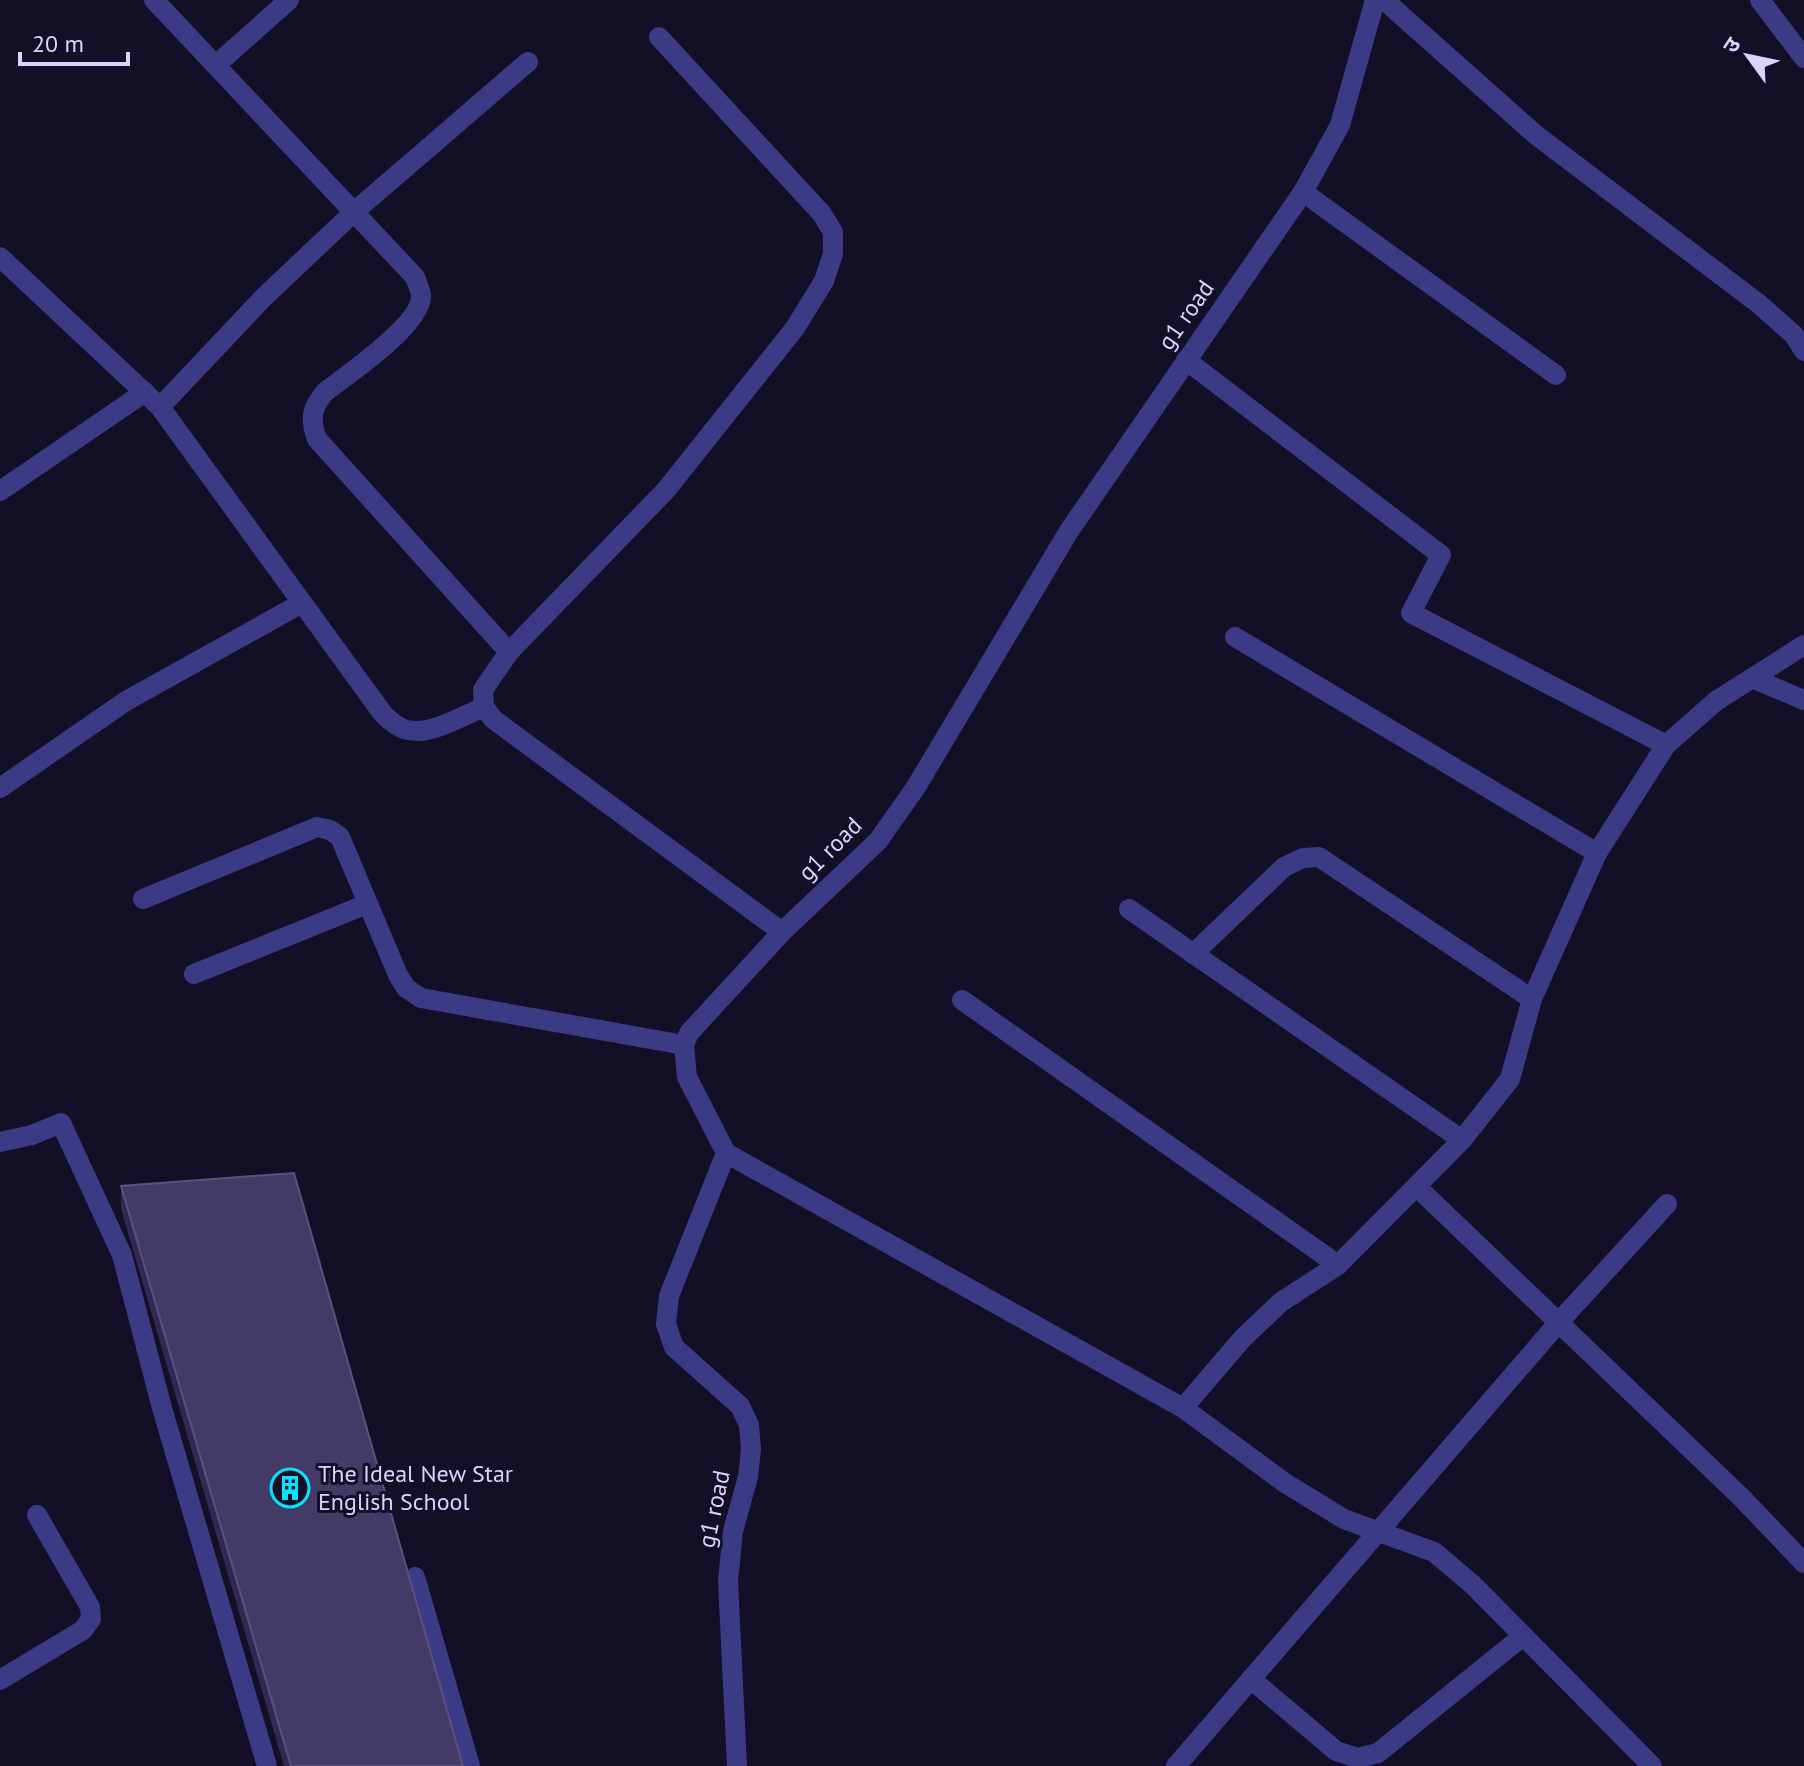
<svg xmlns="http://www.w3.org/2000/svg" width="1804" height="1766" font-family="'PT Sans','Noto Sans Devanagari',sans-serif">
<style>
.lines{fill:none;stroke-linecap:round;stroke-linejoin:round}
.minor{stroke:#3d3a85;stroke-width:20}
.wall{fill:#312854}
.building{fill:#433a66;stroke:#5a527e;stroke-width:2}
.labels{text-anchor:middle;stroke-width:6;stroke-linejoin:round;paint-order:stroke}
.street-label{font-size:24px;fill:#d9d4ff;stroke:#130f26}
.poi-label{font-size:24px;fill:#d9d4ff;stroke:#130f26;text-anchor:start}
</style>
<rect width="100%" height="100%" fill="#130f26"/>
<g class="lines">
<!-- minor -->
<g class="minor">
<path d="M 154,0 L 415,277 C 417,282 420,289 421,295 C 423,324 347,375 325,392 C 311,408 310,420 317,439 L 509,652"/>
<path d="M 1384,0 L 1536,135 L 1759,304 L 1794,335 L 1804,351"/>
<path d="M 1760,0 L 1804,58"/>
<path d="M 659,37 L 822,214 L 833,232 L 833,254 L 824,281 L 795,328 L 666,490 L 509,652 L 483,690 L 484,707 L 493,719 L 782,932"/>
<path d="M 216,65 L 289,0"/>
<path d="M 1303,192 L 1556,375"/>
<path d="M 0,257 L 160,407 L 383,714 C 389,720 396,726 404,729 C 427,738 462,716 484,707"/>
<path d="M 1186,360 L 1441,555 L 1411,613 L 1666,745"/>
<path d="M 160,407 L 263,298 L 355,211 L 528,62"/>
<path d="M 0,491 L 145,392"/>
<path d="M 1235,637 L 1597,853"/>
<path d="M 1752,678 L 1804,700"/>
<path d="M 0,788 L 126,701 L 302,603"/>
<path d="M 143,899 L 317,827 L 330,830 L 340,837 L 398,975 L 406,988 L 421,998 L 684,1045"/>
<path d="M 1129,909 L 1462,1140"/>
<path d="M 1193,954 L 1284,867 L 1303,858 L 1319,857 L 1532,999"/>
<path d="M 194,974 L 367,904"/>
<path d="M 962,1000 L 1338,1265"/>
<path d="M 0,1142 L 32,1135 L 61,1123 L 122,1255 L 162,1408 L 267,1766"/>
<path d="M 726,1153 L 1183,1408 L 1285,1483 L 1344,1519 L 1434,1552 L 1473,1585 L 1652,1766"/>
<path d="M 1417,1187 L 1741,1497 L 1804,1563"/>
<path d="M 1183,1408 L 1243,1338 L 1281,1302 L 1338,1265 L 1462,1140 L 1510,1079 L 1532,999 L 1597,853 L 1666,745 L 1716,701 L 1804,645"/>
<path d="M 415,1577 L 470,1766"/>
<path d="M 1251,1679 L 1336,1751 L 1358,1758 L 1378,1753 L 1523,1636"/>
<path d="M 0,1680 L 83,1630 L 91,1619 L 90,1607 L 37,1515"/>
<path d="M 737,1766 L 728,1581 L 733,1531 L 748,1477 L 751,1449 L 749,1425 L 740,1406 L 674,1347 L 666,1324 L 669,1296 L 726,1153 L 687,1077 L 684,1045 L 689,1033 L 782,932 L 878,841 L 916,787 L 1069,531 L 1303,192 L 1340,125 L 1375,0"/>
<path d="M 1176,1766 L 1559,1322 L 1667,1204"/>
</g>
</g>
<!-- wall -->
<path class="wall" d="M 121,1186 L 463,1766 L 284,1766 L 121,1209 Z"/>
<!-- building -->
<path class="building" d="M 294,1173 L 463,1766 L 291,1766 L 121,1186 Z"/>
<!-- icons -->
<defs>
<symbol id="building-ring" viewBox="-11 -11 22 22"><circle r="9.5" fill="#130f26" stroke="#00e5ff" stroke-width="1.5"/><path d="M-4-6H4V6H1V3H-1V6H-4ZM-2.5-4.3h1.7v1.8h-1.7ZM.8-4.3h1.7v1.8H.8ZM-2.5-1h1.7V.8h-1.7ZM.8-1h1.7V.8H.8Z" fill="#00e5ff"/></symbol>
</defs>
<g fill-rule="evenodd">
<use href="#building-ring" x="268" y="1466" width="44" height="44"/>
</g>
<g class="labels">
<!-- street labels -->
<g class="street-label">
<text transform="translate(1186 315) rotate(-55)" y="8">g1 road</text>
<text transform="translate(830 849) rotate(-45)" y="8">g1 road</text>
<text transform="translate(714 1509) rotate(-78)" y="8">g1 road</text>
</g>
<!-- poi labels -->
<g class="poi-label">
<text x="318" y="1482">The Ideal New Star<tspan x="318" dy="28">English School</tspan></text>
</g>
</g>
<!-- north arrow -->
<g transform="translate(1748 56) rotate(303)" stroke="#130f26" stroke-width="6" paint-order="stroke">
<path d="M0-6L14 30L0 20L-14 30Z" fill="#d9d4ff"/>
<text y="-12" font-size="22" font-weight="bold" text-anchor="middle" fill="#d9d4ff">उ</text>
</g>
<!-- scale -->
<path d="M20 52v12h108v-12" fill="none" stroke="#d9d4ff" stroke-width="4"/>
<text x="32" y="52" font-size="24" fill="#d9d4ff" stroke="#130f26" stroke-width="6" paint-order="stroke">20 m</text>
</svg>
